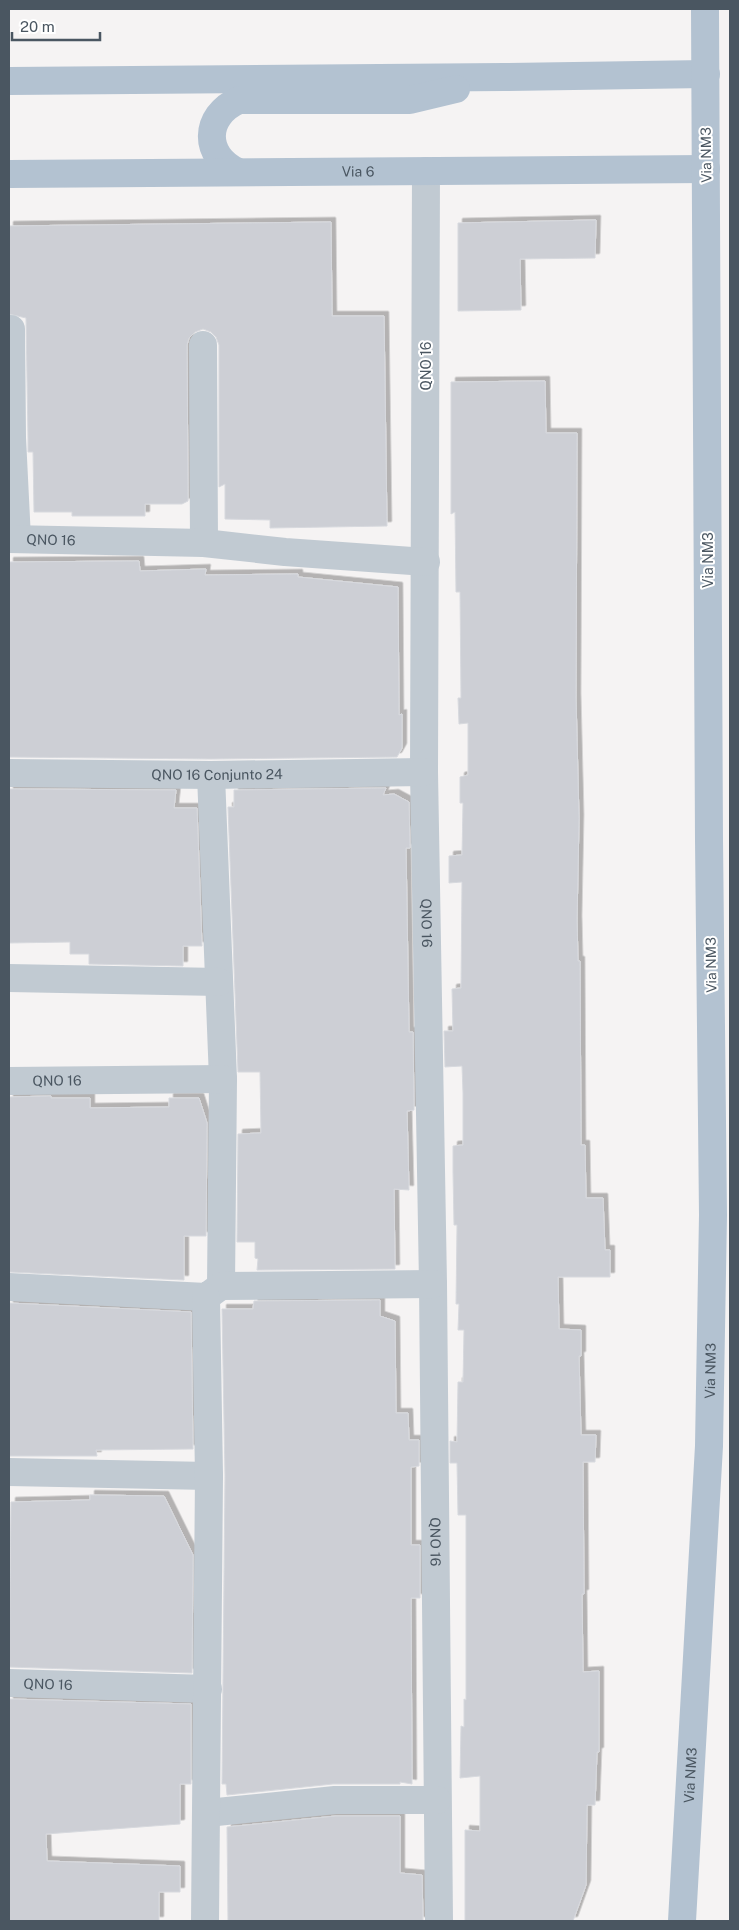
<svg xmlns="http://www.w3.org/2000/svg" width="739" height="1930" font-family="'Public Sans',sans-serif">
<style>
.building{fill:#cdcfd5;stroke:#d7d9de;filter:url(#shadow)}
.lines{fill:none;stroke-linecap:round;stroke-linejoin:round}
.minor{stroke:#c1cad2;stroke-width:28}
.major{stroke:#b3c2d1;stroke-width:28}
.labels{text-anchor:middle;stroke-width:4;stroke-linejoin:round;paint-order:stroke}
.street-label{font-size:14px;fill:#4a5661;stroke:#fff}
</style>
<defs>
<filter id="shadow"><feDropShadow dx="4.5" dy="-4.5" stdDeviation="0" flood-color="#0004"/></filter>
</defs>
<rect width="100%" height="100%" fill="#f5f3f3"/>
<!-- building -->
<g class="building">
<path d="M 596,220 L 595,258 L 520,259 L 521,310 L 458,311 L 458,223 Z"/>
<path d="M 331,222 L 332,316 L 384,316 L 387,526 L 270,528 L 270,520 L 225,519 L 225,484 L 219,487 L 219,345 L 216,337 L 211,332 L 203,329 L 195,332 L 189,338 L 187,345 L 188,501 L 182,504 L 145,504 L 145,516 L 72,516 L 72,512 L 34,512 L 33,452 L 28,452 L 28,438 L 26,318 L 9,314 L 9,226 Z"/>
<path d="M 545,381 L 546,433 L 577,433 L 576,698 L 579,819 L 577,920 L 578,961 L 580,961 L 581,1145 L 585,1145 L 586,1198 L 603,1198 L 605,1250 L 610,1250 L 610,1277 L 558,1277 L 559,1329 L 581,1330 L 581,1356 L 579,1356 L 581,1435 L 596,1435 L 595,1462 L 583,1462 L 584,1594 L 582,1594 L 583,1672 L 599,1671 L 599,1752 L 597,1752 L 595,1805 L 587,1805 L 586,1885 L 573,1921 L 465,1921 L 465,1830 L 480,1831 L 480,1776 L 460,1778 L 461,1726 L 464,1727 L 464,1699 L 466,1700 L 466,1515 L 458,1515 L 457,1463 L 450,1463 L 450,1441 L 457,1442 L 458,1382 L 463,1382 L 464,1330 L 458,1330 L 459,1304 L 456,1304 L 457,1225 L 454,1225 L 453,1172 L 453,1146 L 463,1145 L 463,1093 L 462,1066 L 445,1067 L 444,1031 L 453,1031 L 452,989 L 461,988 L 462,882 L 449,883 L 449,856 L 462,855 L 463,803 L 460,803 L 460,777 L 468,775 L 468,723 L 459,724 L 458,698 L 461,698 L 460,592 L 456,592 L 455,512 L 451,514 L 451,382 Z"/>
<path d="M 139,561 L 140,571 L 206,569 L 205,575 L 298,574 L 298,577 L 398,587 L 399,715 L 402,714 L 402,748 L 397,757 L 211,759 L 9,757 L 9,562 Z"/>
<path d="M 386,788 L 383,795 L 394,794 L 409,802 L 410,848 L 406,848 L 409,1032 L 413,1032 L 414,1110 L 407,1111 L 409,1190 L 394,1189 L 395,1269 L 257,1270 L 258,1259 L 255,1258 L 255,1242 L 237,1242 L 238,1134 L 261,1133 L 260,1072 L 238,1072 L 228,807 L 234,807 L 234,790 Z"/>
<path d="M 9,789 L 176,790 L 174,808 L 197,808 L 202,946 L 183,946 L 183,966 L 89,964 L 89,954 L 70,954 L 70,942 L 9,943 Z"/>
<path d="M 51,1096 L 51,1098 L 90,1098 L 90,1108 L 169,1107 L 169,1098 L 199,1098 L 207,1123 L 206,1236 L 184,1236 L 184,1280 L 9,1272 L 9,1097 Z"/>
<path d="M 380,1300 L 380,1316 L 395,1321 L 396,1413 L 408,1413 L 409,1440 L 419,1440 L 419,1466 L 411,1467 L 411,1545 L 420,1545 L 420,1598 L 411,1598 L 412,1784 L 400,1782 L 400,1784 L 333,1784 L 227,1795 L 226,1784 L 222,1784 L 225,1476 L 222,1309 L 253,1309 L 254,1301 Z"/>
<path d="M 9,1303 L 191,1312 L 193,1449 L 96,1450 L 97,1456 L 9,1456 Z"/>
<path d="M 90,1495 L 164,1496 L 193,1555 L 192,1673 L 9,1667 L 11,1502 L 90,1500 Z"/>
<path d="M 9,1699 L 191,1704 L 191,1784 L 180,1784 L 180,1824 L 46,1834 L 47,1861 L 180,1866 L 180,1892 L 159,1892 L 159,1921 L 9,1921 Z"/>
<path d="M 336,1816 L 400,1816 L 400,1873 L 422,1875 L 423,1921 L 228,1921 L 227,1827 Z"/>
</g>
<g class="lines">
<!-- minor -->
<g class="minor">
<path id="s1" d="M 426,171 L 424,772 L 433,1284 L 439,1921"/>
<path d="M 11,329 L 12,438 L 17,539"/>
<path d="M 203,345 L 204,543"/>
<path id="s2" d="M 9,539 L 204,543 L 285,552 L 426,562"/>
<path id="s3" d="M 9,773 L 211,775 L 424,772"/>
<path d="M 211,775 L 223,1079 L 221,1286"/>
<path d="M 9,978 L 219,982"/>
<path id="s4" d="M 9,1081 L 223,1079"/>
<path d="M 9,1287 L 206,1297 L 221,1286 L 433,1284"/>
<path d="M 9,1472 L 209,1476"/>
<path id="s5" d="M 9,1683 L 208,1689"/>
<path d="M 207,1813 L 335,1800 L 437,1800"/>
<path d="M 205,1921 L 209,1476 L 206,1297"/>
</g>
<!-- major -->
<g class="major">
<path d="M 9,81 L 504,77 L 706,74"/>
<path d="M 238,172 C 203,156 203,116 239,100 L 410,100 L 456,89"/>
<path id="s6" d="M 9,174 L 706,169"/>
<path id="s7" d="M 682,1921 L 709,1446 L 713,1215 L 709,840 L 705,9"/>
</g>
</g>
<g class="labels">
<!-- street labels -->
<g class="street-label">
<text transform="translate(706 155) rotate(-91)" y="5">Via NM3</text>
<text dy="5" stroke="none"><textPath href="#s6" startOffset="349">Via 6</textPath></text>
<text transform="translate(426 366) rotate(-90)" y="5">QNO 16</text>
<text dy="5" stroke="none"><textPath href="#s2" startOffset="42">QNO 16</textPath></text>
<text transform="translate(708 560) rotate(-90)" y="5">Via NM3</text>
<text dy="5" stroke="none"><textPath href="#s3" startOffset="208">QNO 16 Conjunto 24</textPath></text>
<text dy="5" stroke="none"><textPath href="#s1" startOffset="752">QNO 16</textPath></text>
<text transform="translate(711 965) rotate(-91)" y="5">Via NM3</text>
<text dy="5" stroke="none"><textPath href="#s4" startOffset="48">QNO 16</textPath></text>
<text dy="5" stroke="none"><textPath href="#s7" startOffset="551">Via NM3</textPath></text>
<text dy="5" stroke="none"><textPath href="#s1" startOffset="1371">QNO 16</textPath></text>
<text dy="5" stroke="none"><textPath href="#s5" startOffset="39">QNO 16</textPath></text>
<text dy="5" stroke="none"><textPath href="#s7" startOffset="146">Via NM3</textPath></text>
</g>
</g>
<!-- border -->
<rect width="739" height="1930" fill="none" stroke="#4a5661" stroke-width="20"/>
<!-- scale -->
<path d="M12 32v8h88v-8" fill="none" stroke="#4a5661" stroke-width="2.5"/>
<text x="20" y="32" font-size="15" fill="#4a5661" stroke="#ffffff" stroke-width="4" paint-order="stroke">20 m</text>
</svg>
